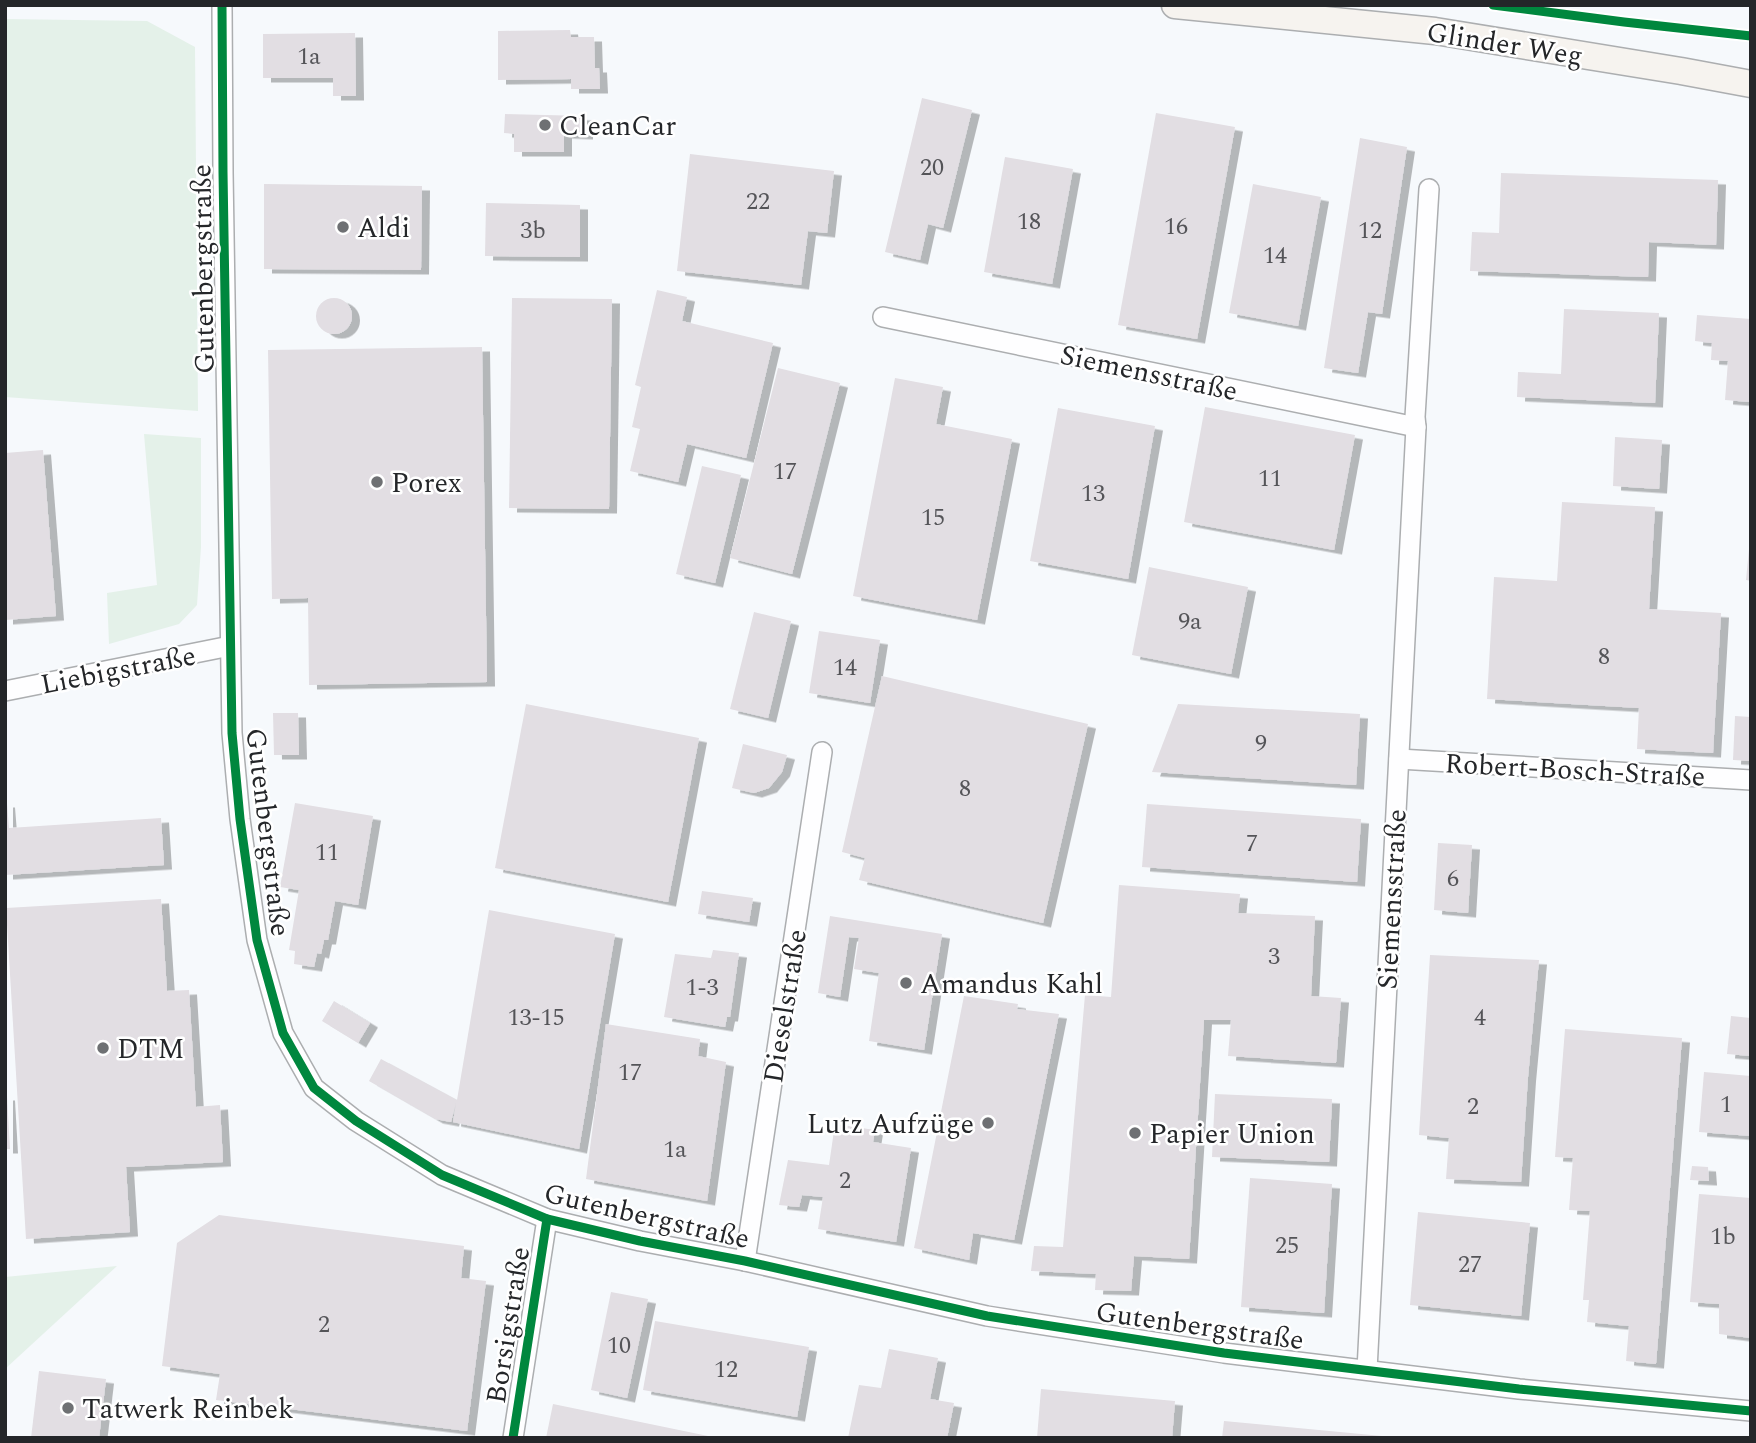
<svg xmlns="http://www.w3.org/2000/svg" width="1756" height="1443" font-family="Spectral,serif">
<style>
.green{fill:#e4f1e9}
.building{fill:#e2dee3;filter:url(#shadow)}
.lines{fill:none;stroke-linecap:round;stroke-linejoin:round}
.street-casing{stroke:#acaeb0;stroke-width:22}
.secondary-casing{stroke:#acaeb0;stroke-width:29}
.street{stroke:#fefeff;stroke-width:19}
.secondary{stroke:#f6f3ef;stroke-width:26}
.cycleway-casing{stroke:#fff;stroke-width:13}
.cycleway{stroke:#00873e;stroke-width:9}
.poi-dot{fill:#6e7073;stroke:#fff;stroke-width:2.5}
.labels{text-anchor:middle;stroke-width:5;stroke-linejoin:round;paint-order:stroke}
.number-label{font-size:24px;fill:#545458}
.street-label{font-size:28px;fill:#242629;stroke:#fff}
.poi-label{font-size:28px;fill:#242629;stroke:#fff;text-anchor:start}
</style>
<defs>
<filter id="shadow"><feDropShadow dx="8" dy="4.5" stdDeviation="0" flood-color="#0004"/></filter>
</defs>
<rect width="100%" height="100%" fill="#f6f9fc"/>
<!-- green -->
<g class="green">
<path d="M 5,19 L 147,21 L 195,47 L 198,411 L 5,397 Z"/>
<path d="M 144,434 L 201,438 L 201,547 L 197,605 L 179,624 L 109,644 L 107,593 L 157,585 Z"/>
<path d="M 117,1266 L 5,1369 L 5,1277 Z"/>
</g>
<!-- building -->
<g class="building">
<path d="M 570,30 L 571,37 L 594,37 L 595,68 L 599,68 L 600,89 L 571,89 L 571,79 L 498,80 L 498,31 Z"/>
<path d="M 355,33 L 356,96 L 333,96 L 333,78 L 263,78 L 263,34 Z"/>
<path d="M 922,98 L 972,110 L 943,228 L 928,224 L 920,260 L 885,252 Z"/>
<path d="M 1156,113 L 1235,127 L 1197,339 L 1118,325 Z"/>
<path d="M 505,114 L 585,116 L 585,135 L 564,134 L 564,152 L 514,152 L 514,134 L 504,133 Z"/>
<path d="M 1360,138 L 1407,147 L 1382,314 L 1368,312 L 1358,373 L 1324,368 Z"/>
<path d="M 690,154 L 834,171 L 827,233 L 808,231 L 801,285 L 677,271 Z"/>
<path d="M 1005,157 L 1073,169 L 1052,284 L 984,272 Z"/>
<path d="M 1501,173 L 1718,180 L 1716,245 L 1649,242 L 1648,277 L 1470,271 L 1472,232 L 1499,233 Z"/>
<path d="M 264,184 L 422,186 L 421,270 L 264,269 Z"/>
<path d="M 1253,184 L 1321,197 L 1298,326 L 1229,313 Z"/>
<path d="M 486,203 L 580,205 L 580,257 L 485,256 Z"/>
<path d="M 657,290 L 687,297 L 682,321 L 773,343 L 746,458 L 687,444 L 678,482 L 630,471 L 640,429 L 632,427 L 641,387 L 635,385 Z"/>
<path d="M 512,298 L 612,299 L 609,509 L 509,508 Z"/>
<circle cx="334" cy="316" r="18"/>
<path d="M 1564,309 L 1659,313 L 1655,403 L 1517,397 L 1518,372 L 1561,374 Z"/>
<path d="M 1697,315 L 1751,319 L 1750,402 L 1725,400 L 1728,361 L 1711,360 L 1712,343 L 1695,341 Z"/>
<path d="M 482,347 L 487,682 L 309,685 L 308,598 L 272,599 L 268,350 Z"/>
<path d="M 778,368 L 840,383 L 792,574 L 730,558 Z"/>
<path d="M 895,378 L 943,387 L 936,424 L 1012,439 L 977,620 L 853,596 Z"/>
<path d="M 1205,407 L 1355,435 L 1334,550 L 1184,522 Z"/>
<path d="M 1058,408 L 1155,426 L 1128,579 L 1030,561 Z"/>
<path d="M 1615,437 L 1662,440 L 1659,489 L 1613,486 Z"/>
<path d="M 43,450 L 56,616 L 5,620 L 5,453 Z"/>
<path d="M 702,466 L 741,475 L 715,583 L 676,574 Z"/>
<path d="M 1562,502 L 1655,507 L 1649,609 L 1721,613 L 1713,753 L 1637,749 L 1639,708 L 1487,699 L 1494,577 L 1557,581 Z"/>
<path d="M 1749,549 L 1751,549 L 1751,581 L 1746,580 Z"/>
<path d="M 1149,567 L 1248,587 L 1231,674 L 1132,655 Z"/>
<path d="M 754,612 L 791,621 L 768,718 L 730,709 Z"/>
<path d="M 819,631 L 880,640 L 870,703 L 809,693 Z"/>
<path d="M 882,676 L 1088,724 L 1043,923 L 859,880 L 865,858 L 842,852 Z"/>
<path d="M 526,704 L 699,738 L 668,902 L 495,868 Z"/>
<path d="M 1178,704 L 1360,714 L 1356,785 L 1152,772 Z"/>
<path d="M 273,713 L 298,713 L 299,755 L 274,755 Z"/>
<path d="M 1735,716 L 1751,717 L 1751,761 L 1733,760 Z"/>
<path d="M 743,744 L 787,755 L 782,772 L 769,788 L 754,793 L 732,788 Z"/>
<path d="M 5,803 L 7,803 L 9,828 L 161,818 L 164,865 L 5,875 Z"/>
<path d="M 295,803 L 373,816 L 358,905 L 335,901 L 328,940 L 324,940 L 321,954 L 317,953 L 314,967 L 294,964 L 295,951 L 289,950 L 299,890 L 280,887 Z"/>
<path d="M 1147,804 L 1361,819 L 1357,882 L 1142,867 Z"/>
<path d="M 1438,843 L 1472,845 L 1468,913 L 1434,910 Z"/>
<path d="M 1119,885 L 1240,894 L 1238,913 L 1315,916 L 1311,996 L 1341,998 L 1336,1063 L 1228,1056 L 1231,1020 L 1204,1020 L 1189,1259 L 1134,1256 L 1131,1291 L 1095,1290 L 1096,1274 L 1031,1271 L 1034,1246 L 1063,1247 L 1085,995 L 1111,997 Z"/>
<path d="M 702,891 L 753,898 L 749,922 L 698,914 Z"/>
<path d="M 161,899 L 167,991 L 189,990 L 196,1107 L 220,1105 L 223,1162 L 126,1167 L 130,1232 L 26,1239 L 6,908 Z"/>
<path d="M 489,910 L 615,934 L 579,1149 L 453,1122 L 456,1103 L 451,1122 L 435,1119 L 369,1081 L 381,1059 L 457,1100 Z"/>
<path d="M 830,916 L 942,934 L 924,1050 L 869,1041 L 879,973 L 854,969 L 859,938 L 849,937 L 840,997 L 818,993 Z"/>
<path d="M 713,950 L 739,953 L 730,1017 L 727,1017 L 725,1027 L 664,1017 L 675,954 L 711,958 Z"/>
<path d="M 1430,955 L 1539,960 L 1528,1077 L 1521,1182 L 1446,1179 L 1449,1138 L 1419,1135 Z"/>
<path d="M 964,996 L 1018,1004 L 1017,1009 L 1059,1014 L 1014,1240 L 973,1233 L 969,1260 L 914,1248 Z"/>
<path d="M 334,1001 L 370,1023 L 358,1043 L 322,1021 Z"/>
<path d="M 1731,1016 L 1751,1018 L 1751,1056 L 1727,1054 Z"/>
<path d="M 606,1024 L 700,1039 L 698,1056 L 726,1062 L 707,1201 L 586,1179 Z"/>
<path d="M 1565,1029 L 1682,1038 L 1656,1364 L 1626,1361 L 1629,1326 L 1587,1322 L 1589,1300 L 1583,1300 L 1590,1211 L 1569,1210 L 1573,1158 L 1555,1157 Z"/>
<path d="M 1704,1072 L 1751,1076 L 1751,1136 L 1699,1132 Z"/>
<path d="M 1215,1094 L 1332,1099 L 1329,1162 L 1212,1157 Z"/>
<path d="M 5,1096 L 7,1096 L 10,1149 L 5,1149 Z"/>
<path d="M 835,1124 L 875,1130 L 873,1142 L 911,1148 L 896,1242 L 818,1229 L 823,1197 L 802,1195 L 799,1207 L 779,1205 L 788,1160 L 829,1165 Z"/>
<path d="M 1692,1166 L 1708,1167 L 1709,1181 L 1690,1180 Z"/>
<path d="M 1250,1178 L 1332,1184 L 1324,1313 L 1241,1307 Z"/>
<path d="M 1699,1194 L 1751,1198 L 1751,1338 L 1719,1334 L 1719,1304 L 1690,1302 Z"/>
<path d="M 1418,1212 L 1530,1223 L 1521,1316 L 1410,1305 Z"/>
<path d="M 219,1215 L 464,1246 L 461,1278 L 486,1281 L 467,1431 L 216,1400 L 220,1374 L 162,1366 L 177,1243 Z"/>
<path d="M 611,1292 L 648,1299 L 627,1398 L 591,1390 Z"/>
<path d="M 655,1321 L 809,1347 L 797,1417 L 643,1390 Z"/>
<path d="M 889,1349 L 938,1358 L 930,1399 L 954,1403 L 947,1438 L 848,1438 L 859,1385 L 881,1388 Z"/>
<path d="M 39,1371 L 106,1379 L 99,1438 L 31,1438 Z"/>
<path d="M 1041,1389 L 1175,1401 L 1172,1438 L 1037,1438 Z"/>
<path d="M 553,1404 L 713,1437 L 713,1438 L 546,1438 Z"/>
<path d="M 1224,1421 L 1382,1436 L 1382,1438 L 1222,1438 Z"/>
</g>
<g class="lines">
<defs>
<g id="street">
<path d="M 222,5 L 223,172 L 232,733 L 240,819 L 257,940 L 283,1033 L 314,1088 L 356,1121 L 442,1175 L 547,1219 L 640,1241 L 745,1261 L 987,1316 L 1224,1353 L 1519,1389 L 1751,1411"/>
<path d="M 883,317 L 1416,427"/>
<path d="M 5,691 L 230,646"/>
<path d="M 1399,759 L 1751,780"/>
<path d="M 745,1261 L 822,752"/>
<path d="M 1367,1370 L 1416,427 L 1415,417 L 1429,189"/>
<path d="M 513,1438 L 547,1219"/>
</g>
<path id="secondary" d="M 1175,5 L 1435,31 L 1681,71 L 1751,84"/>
</defs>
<!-- street casing -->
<use href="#street" class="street-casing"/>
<!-- secondary casing -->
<use href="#secondary" class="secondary-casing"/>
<!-- street -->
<use href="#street" class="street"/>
<!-- secondary -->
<use href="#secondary" class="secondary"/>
<defs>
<g id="cycleway">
<path d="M 222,5 L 223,172 L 232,733 L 240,819 L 257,940 L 283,1033 L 314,1088 L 356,1121 L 442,1175 L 547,1219 L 640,1241 L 745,1261 L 987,1316 L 1224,1353 L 1519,1389 L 1751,1411"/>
<path d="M 1493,5 L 1624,22 L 1751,36"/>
<path d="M 513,1438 L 547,1219"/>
</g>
</defs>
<!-- cycleway casing -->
<use href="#cycleway" class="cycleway-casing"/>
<!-- cycleway -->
<use href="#cycleway" class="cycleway"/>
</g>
<!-- markers -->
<g class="poi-dot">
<circle cx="545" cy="125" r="7"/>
<circle cx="343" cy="227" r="7"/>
<circle cx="377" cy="482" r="7"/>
<circle cx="906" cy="983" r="7"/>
<circle cx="103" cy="1048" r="7"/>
<circle cx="988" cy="1123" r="7"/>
<circle cx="1135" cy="1133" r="7"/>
<circle cx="68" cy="1408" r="7"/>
</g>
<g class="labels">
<!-- number labels -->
<g class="number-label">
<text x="309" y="64">1a</text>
<text x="932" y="175">20</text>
<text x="758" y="209">22</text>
<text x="1029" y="229">18</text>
<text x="1176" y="234">16</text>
<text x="533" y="238">3b</text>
<text x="1370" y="238">12</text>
<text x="1275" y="263">14</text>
<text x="785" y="479">17</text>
<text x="1270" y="486">11</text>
<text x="1093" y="501">13</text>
<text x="933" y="525">15</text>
<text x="1190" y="629">9a</text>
<text x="1604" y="664">8</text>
<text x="845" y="675">14</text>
<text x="1261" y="751">9</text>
<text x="965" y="796">8</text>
<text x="1252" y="851">7</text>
<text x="327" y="860">11</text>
<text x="1453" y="886">6</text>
<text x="1274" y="964">3</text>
<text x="702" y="995">1-3</text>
<text x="536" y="1025">13-15</text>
<text x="1480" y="1025">4</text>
<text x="630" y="1080">17</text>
<text x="1726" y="1112">1</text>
<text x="1473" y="1114">2</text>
<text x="675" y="1157">1a</text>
<text x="845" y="1188">2</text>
<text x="1723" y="1244">1b</text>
<text x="1287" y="1253">25</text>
<text x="1470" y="1272">27</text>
<text x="324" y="1332">2</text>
<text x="619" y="1353">10</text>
<text x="726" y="1377">12</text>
</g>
<!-- street labels -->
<g class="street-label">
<text transform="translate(1505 43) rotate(9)" y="10">Glinder Weg</text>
<text transform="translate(202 269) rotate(-91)" y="10">Gutenbergstraße</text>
<text transform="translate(1149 372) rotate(12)" y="10">Siemensstraße</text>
<text transform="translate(118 669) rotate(-11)" y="10">Liebigstraße</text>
<text transform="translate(1575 769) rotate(3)" y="10">Robert-Bosch-Straße</text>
<text transform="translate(269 832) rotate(83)" y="10">Gutenbergstraße</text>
<text transform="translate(1391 899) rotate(-87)" y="10">Siemensstraße</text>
<text transform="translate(784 1006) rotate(-81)" y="10">Dieselstraße</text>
<text transform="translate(647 1215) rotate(13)" y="10">Gutenbergstraße</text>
<text transform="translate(507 1325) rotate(-81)" y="10">Borsigstraße</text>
<text transform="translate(1200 1325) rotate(8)" y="10">Gutenbergstraße</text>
</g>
<!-- poi labels -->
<g class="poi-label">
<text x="559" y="135">CleanCar</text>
<text x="357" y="237">Aldi</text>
<text x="391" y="492">Porex</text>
<text x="920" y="993">Amandus Kahl</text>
<text x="117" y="1058">DTM</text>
<text x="974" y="1133" text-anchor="end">Lutz Aufzüge</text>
<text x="1149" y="1143">Papier Union</text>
<text x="82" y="1418">Tatwerk Reinbek</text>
</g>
</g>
<!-- border -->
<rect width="1756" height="1443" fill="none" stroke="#242629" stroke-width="14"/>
</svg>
